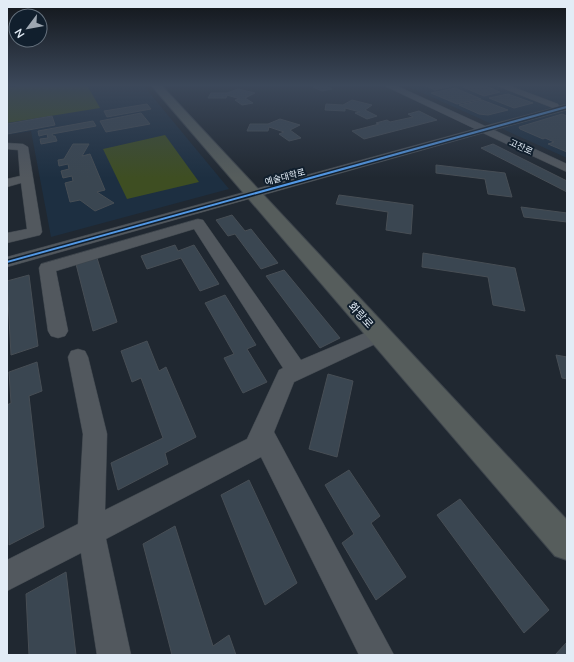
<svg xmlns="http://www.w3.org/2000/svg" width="574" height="662" font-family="Mulish,'Noto Sans KR',sans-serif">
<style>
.built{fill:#1d2f41}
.green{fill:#3e4e22}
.building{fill:#3a4651;stroke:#474e55}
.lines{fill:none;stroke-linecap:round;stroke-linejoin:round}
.minor-casing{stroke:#3e454c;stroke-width:1}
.major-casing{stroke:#3e454c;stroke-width:2}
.minor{fill:#52585e;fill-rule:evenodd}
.major{fill:#565d5c;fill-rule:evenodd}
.cycleway-casing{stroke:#111f2d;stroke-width:3}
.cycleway{fill:#5399e6;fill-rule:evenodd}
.labels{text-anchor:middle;stroke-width:4;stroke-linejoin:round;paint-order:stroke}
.far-street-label{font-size:9px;fill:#e2ecf6;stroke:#111f2d}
.street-label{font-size:11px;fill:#e2ecf6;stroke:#111f2d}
</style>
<rect width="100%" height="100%" fill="#202831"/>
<!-- built -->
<g class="built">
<path d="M 7,85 L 143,85 L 229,189 L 51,237 L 31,131 L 7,135 Z"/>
<path d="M 405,85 L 567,85 L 567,158 Z"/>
</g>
<!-- green -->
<g class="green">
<path d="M 23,85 L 87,85 L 100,108 L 7,123 L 7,88 Z"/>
<path d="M 165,135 L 199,182 L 127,199 L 103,149 Z"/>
</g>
<!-- building -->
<g class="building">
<path d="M 316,85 L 324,85 L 332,89 L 322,91 L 313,87 L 318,86 Z"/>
<path d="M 424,85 L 455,85 L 435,90 Z"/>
<path d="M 471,85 L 483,85 L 500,92 L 484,96 L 463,87 Z"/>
<path d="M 455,88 L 481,99 L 457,104 L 431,93 Z"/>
<path d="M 238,89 L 255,93 L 245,98 L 253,103 L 242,105 L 235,100 L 240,99 L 227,95 L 226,98 L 208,98 L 211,93 L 227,93 Z"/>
<path d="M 508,94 L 533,103 L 514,108 L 489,98 Z"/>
<path d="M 352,100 L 372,105 L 365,110 L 377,116 L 367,119 L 355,113 L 360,112 L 345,108 L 345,111 L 325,110 L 326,104 L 343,105 Z"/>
<path d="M 482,100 L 508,110 L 488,115 L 479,114 L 459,105 Z"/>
<path d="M 147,104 L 151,109 L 107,117 L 104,111 Z"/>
<path d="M 419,111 L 437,120 L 364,139 L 352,131 L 379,124 L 376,123 L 387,120 L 390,122 L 413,117 L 408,114 Z"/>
<path d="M 141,113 L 150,124 L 106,132 L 100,121 Z"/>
<path d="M 562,114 L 567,116 L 567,152 L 548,144 L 554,142 L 545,138 L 543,139 L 520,129 L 519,127 Z"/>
<path d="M 52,116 L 55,125 L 7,134 L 7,124 Z"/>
<path d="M 280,119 L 300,125 L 290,130 L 301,138 L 289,141 L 279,134 L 284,132 L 269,127 L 268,131 L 247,131 L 250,124 L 268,124 Z"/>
<path d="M 93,121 L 96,126 L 52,134 L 53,136 L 55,136 L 57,141 L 41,144 L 40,139 L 48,138 L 47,134 L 39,136 L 38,131 Z"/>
<path d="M 73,144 L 89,144 L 82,156 L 90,154 L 105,190 L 97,192 L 114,203 L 95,211 L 80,200 L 70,202 L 65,183 L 73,181 L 72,176 L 63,178 L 61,171 L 69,169 L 68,164 L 59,166 L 58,160 L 64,159 Z"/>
<path d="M 493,144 L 567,181 L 567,192 L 481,148 Z"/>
<path d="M 436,165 L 505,173 L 512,197 L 488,194 L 485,179 L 436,173 Z"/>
<path d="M 339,195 L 413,205 L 411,234 L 386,230 L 388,212 L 336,204 Z"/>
<path d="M 521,207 L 567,213 L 567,222 L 524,217 Z"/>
<path d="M 232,215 L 245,231 L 251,229 L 278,263 L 261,269 L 235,234 L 228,236 L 216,220 Z"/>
<path d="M 175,245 L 178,251 L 194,245 L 219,284 L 200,291 L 181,258 L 147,269 L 141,256 Z"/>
<path d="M 423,253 L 515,268 L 525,311 L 493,305 L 488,277 L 422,267 Z"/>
<path d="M 97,258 L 117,322 L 93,331 L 76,264 Z"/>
<path d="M 284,270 L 340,338 L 320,348 L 266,276 Z"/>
<path d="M 29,275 L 38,346 L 11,355 L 7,281 Z"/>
<path d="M 225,295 L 256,345 L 247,349 L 267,382 L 243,393 L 224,358 L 234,354 L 205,303 Z"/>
<path d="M 147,341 L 159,371 L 166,367 L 196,437 L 165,453 L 168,464 L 118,490 L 111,463 L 163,438 L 141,378 L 132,382 L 121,351 Z"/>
<path d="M 556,355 L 567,357 L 567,379 L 562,378 Z"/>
<path d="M 37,362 L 42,391 L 29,396 L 44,527 L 9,545 L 7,405 L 11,403 L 9,372 Z"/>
<path d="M 328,374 L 353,381 L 337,457 L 309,449 Z"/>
<path d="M 349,470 L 380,516 L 371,523 L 406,577 L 376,600 L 342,543 L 354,534 L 325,485 Z"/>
<path d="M 249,480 L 297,583 L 265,605 L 221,495 Z"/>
<path d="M 460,499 L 549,610 L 524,633 L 437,515 Z"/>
<path d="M 175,526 L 213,646 L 229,635 L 236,655 L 172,655 L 143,544 Z"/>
<path d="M 66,572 L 76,655 L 29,655 L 26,594 Z"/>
<path d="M 567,642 L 567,655 L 555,655 Z"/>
</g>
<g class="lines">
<defs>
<g id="minor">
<path d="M 383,85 L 395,85 L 485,126 L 553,108 L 495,85 L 508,85 L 558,104 L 559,106 L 567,104 L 567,110 L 494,130 L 567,164 L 567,172 L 483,133 L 7,267 L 7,257 L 475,129 Z"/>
<path d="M 7,143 L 23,144 L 28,147 L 42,232 L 40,235 L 7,243 L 7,233 L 27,229 L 21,183 L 7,187 L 7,179 L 20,176 L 18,150 L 7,149 Z"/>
<path d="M 198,219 L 203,220 L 301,360 L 379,327 L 386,329 L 389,334 L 386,339 L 294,382 L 274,432 L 394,655 L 359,655 L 261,457 L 106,539 L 131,655 L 97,655 L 81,553 L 7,591 L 7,560 L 78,524 L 83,434 L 68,357 L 71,351 L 78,349 L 85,351 L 88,357 L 107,434 L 105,510 L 247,439 L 279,370 L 283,368 L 194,229 L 56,271 L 68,331 L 65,336 L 58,338 L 51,336 L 48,331 L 39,268 L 41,264 Z"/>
</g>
<path id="major" d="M 151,85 L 161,85 L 567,520 L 567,560 L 555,556 Z"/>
</defs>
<!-- minor casing -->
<use href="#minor" class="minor-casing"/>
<!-- major casing -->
<use href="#major" class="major-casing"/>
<!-- minor -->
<use href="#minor" class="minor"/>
<!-- major -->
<use href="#major" class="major"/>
<defs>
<path id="cycleway" d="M 566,106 L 567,106 L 567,108 L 7,263 L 7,261 Z"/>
</defs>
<!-- cycleway casing -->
<use href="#cycleway" class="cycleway-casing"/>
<!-- cycleway -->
<use href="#cycleway" class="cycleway"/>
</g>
<!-- sky -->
<linearGradient id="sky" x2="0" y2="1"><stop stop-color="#12161b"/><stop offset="0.48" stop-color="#3c485a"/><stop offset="1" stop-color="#3c485a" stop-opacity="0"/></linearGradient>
<rect width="574" height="178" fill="url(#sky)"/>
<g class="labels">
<!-- far-street labels -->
<g class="far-street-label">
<text transform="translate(521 147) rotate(25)" y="3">고잔로</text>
<text transform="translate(285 177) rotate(-15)" y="3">예술대학로</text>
</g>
<!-- street labels -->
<g class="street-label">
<text transform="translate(361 315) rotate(48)" y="4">화랑로</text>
</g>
</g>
<!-- border -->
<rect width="574" height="662" fill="none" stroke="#e2ecf6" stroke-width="16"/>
<!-- north arrow -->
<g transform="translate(28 28) rotate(238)"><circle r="19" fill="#111f2d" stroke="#65717d"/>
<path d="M0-3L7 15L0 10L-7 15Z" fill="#9ea7b1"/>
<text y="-6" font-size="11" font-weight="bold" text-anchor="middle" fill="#e2ecf6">N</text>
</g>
</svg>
